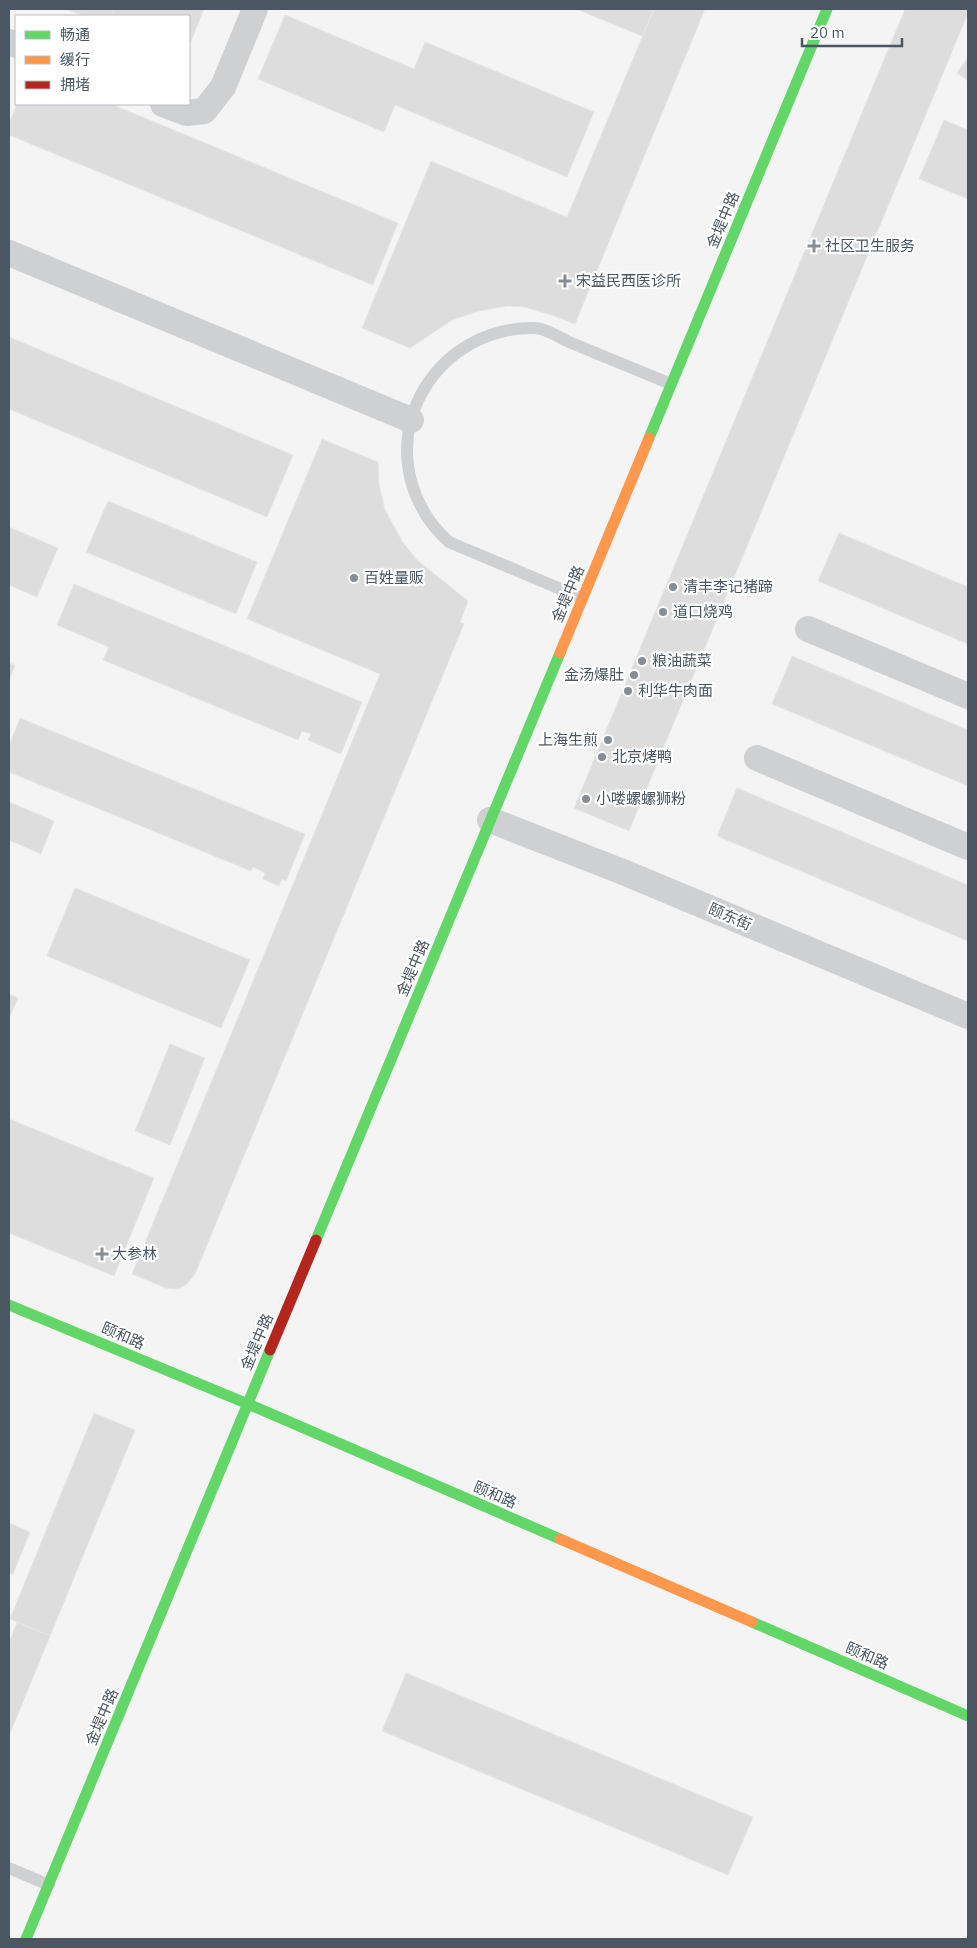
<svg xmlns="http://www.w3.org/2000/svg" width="977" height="1948" font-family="'IBM Plex Sans','Noto Sans SC',sans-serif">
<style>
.building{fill:#ddddde;stroke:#e5e6e7}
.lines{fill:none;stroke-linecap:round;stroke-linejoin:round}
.lane{stroke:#ced0d2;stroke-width:12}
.street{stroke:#ced0d2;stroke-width:26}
.fast{stroke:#63d668;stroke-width:11}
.slow{stroke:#ff974d;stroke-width:11}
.jam{stroke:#b3261e;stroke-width:11}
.poi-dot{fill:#868d94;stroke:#fff;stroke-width:2}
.labels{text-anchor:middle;stroke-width:4.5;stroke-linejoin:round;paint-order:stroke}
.street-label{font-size:15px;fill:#4a5661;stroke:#fff}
.poi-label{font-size:15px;fill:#4a5661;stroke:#fff;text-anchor:start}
</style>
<rect width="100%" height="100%" fill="#f4f4f4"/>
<!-- building -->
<g class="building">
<path d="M 66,9 L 115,9 L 111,16 L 84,16 Z"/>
<path d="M 115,9 L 204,9 L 189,46 L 189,16 L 111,16 Z"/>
<path d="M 576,9 L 654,9 L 642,36 Z"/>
<path d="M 654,9 L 705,9 L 575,324 L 552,315 L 524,307 L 508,306 L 479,311 L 452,320 L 410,348 L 362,328 L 431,161 L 567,217 Z"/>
<path d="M 905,9 L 964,9 L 968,10 L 968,13 L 629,831 L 574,808 Z"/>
<path d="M 285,15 L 414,69 L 425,42 L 594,112 L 567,177 L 395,105 L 384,132 L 258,79 Z"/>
<path d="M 968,57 L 968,81 L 957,73 Z"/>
<path d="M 17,104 L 111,104 L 398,223 L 373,285 L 9,135 L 9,124 Z"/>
<path d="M 944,120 L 968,130 L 968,199 L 919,179 Z"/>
<path d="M 9,337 L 293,455 L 267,517 L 9,409 Z"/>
<path d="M 322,439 L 378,462 L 379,484 L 385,510 L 402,541 L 417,560 L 468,601 L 460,622 L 464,624 L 195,1274 L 187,1284 L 178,1289 L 166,1288 L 132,1274 L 380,674 L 247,619 Z"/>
<path d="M 108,501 L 257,562 L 236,614 L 86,552 Z"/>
<path d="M 9,527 L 58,548 L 37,597 L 9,585 Z"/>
<path d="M 839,533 L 968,587 L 968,644 L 818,581 Z"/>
<path d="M 74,584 L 362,702 L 341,754 L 308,740 L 311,734 L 302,731 L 298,740 L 103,660 L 109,647 L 57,625 Z"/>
<path d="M 792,656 L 968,730 L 968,786 L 772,704 Z"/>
<path d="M 9,663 L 15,665 L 9,681 Z"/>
<path d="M 20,718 L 305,834 L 286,881 L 282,879 L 279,886 L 263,879 L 265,873 L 253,867 L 251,871 L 9,772 L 9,746 Z"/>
<path d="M 737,788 L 968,885 L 968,941 L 717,836 Z"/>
<path d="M 9,802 L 54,821 L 41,854 L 9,840 Z"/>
<path d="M 75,888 L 250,960 L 221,1028 L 47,956 Z"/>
<path d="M 9,994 L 18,998 L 9,1019 Z"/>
<path d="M 170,1044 L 205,1058 L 170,1145 L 135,1131 Z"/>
<path d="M 9,1119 L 154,1178 L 114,1276 L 9,1233 Z"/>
<path d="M 94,1413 L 135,1430 L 50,1636 L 10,1619 Z"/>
<path d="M 9,1523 L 30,1532 L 13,1574 L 9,1573 Z"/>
<path d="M 17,1622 L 50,1636 L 9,1736 L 9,1643 Z"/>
<path d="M 406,1673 L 753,1817 L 728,1875 L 382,1731 Z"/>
</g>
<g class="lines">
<!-- lane -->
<g class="lane">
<path d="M 582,598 L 449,542 C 439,533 430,523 423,510 C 376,426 439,327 534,328 C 545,328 559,337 569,342 C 603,356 637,370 671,384"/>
<path d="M 9,1868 L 49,1885"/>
</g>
<!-- street -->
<g class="street">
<path d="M 9,42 L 16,45"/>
<path d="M 163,104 L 187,113 L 204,111 L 223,87 L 255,9"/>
<path d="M 9,253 L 411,420"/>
<path d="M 808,629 L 968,696"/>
<path d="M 757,758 L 968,847"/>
<path d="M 490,820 L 623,872 L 968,1016"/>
</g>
<!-- fast -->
<g class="fast">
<path d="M 649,438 L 827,9"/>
<path d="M 316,1240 L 560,653"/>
<path d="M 9,1305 L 248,1404 L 560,1539"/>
<path d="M 752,1622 L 968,1716"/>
<path d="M 26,1939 L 270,1350"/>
</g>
<!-- slow -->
<g class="slow">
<path d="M 560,653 L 649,438"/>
<path d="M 560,1539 L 752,1622"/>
</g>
<!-- jam -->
<path class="jam" d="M 270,1350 L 316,1240"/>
</g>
<!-- markers -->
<g class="poi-dot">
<path d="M811.5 238.5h5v5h5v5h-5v5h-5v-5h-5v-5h5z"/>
<path d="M562.5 273.5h5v5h5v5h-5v5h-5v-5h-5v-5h5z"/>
<circle cx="354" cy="578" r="5"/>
<circle cx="673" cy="587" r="5"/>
<circle cx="663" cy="612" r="5"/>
<circle cx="642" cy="661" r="5"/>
<circle cx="634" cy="675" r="5"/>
<circle cx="628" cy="691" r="5"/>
<circle cx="608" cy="740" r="5"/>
<circle cx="602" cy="757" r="5"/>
<circle cx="586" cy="799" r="5"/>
<path d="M99.5 1246.5h5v5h5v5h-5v5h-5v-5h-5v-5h5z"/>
</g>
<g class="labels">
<!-- street labels -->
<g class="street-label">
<text transform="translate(723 220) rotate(-67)" y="5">金堤中路</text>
<text transform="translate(568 594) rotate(-67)" y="5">金堤中路</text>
<text transform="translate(730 917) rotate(23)" y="5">颐东街</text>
<text transform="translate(413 968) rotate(-67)" y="5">金堤中路</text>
<text transform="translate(123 1336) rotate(23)" y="5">颐和路</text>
<text transform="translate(257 1342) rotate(-67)" y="5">金堤中路</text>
<text transform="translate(495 1495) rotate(23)" y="5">颐和路</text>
<text transform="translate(867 1656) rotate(23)" y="5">颐和路</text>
<text transform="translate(102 1717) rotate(-67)" y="5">金堤中路</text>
</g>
<!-- poi labels -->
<g class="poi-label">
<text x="825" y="251">社区卫生服务</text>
<text x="576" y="286">宋益民西医诊所</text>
<text x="364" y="583">百姓量贩</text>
<text x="683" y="592">清丰李记猪蹄</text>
<text x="673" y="617">道口烧鸡</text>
<text x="652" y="666">粮油蔬菜</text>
<text x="624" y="680" text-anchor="end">金汤爆肚</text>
<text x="638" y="696">利华牛肉面</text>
<text x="598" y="745" text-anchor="end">上海生煎</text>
<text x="612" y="762">北京烤鸭</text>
<text x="596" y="804">小喽螺螺狮粉</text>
<text x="112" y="1259">大参林</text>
</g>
</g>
<!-- border -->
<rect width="977" height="1948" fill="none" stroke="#4a5661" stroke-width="20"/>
<!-- legend -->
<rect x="15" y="15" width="175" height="90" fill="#ffffff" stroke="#b7bbc0"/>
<rect x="25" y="31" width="25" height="8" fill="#63d668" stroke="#b7bbc0"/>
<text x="60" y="40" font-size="15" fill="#4a5661">畅通</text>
<rect x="25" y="56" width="25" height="8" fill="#ff974d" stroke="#b7bbc0"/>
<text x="60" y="65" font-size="15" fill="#4a5661">缓行</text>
<rect x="25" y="81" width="25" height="8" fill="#b3261e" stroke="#b7bbc0"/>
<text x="60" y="90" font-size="15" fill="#4a5661">拥堵</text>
<!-- scale -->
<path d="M802 38v8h100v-8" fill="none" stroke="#4a5661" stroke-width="2.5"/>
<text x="810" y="38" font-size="15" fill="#4a5661" stroke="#ffffff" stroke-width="4" paint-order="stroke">20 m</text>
</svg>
